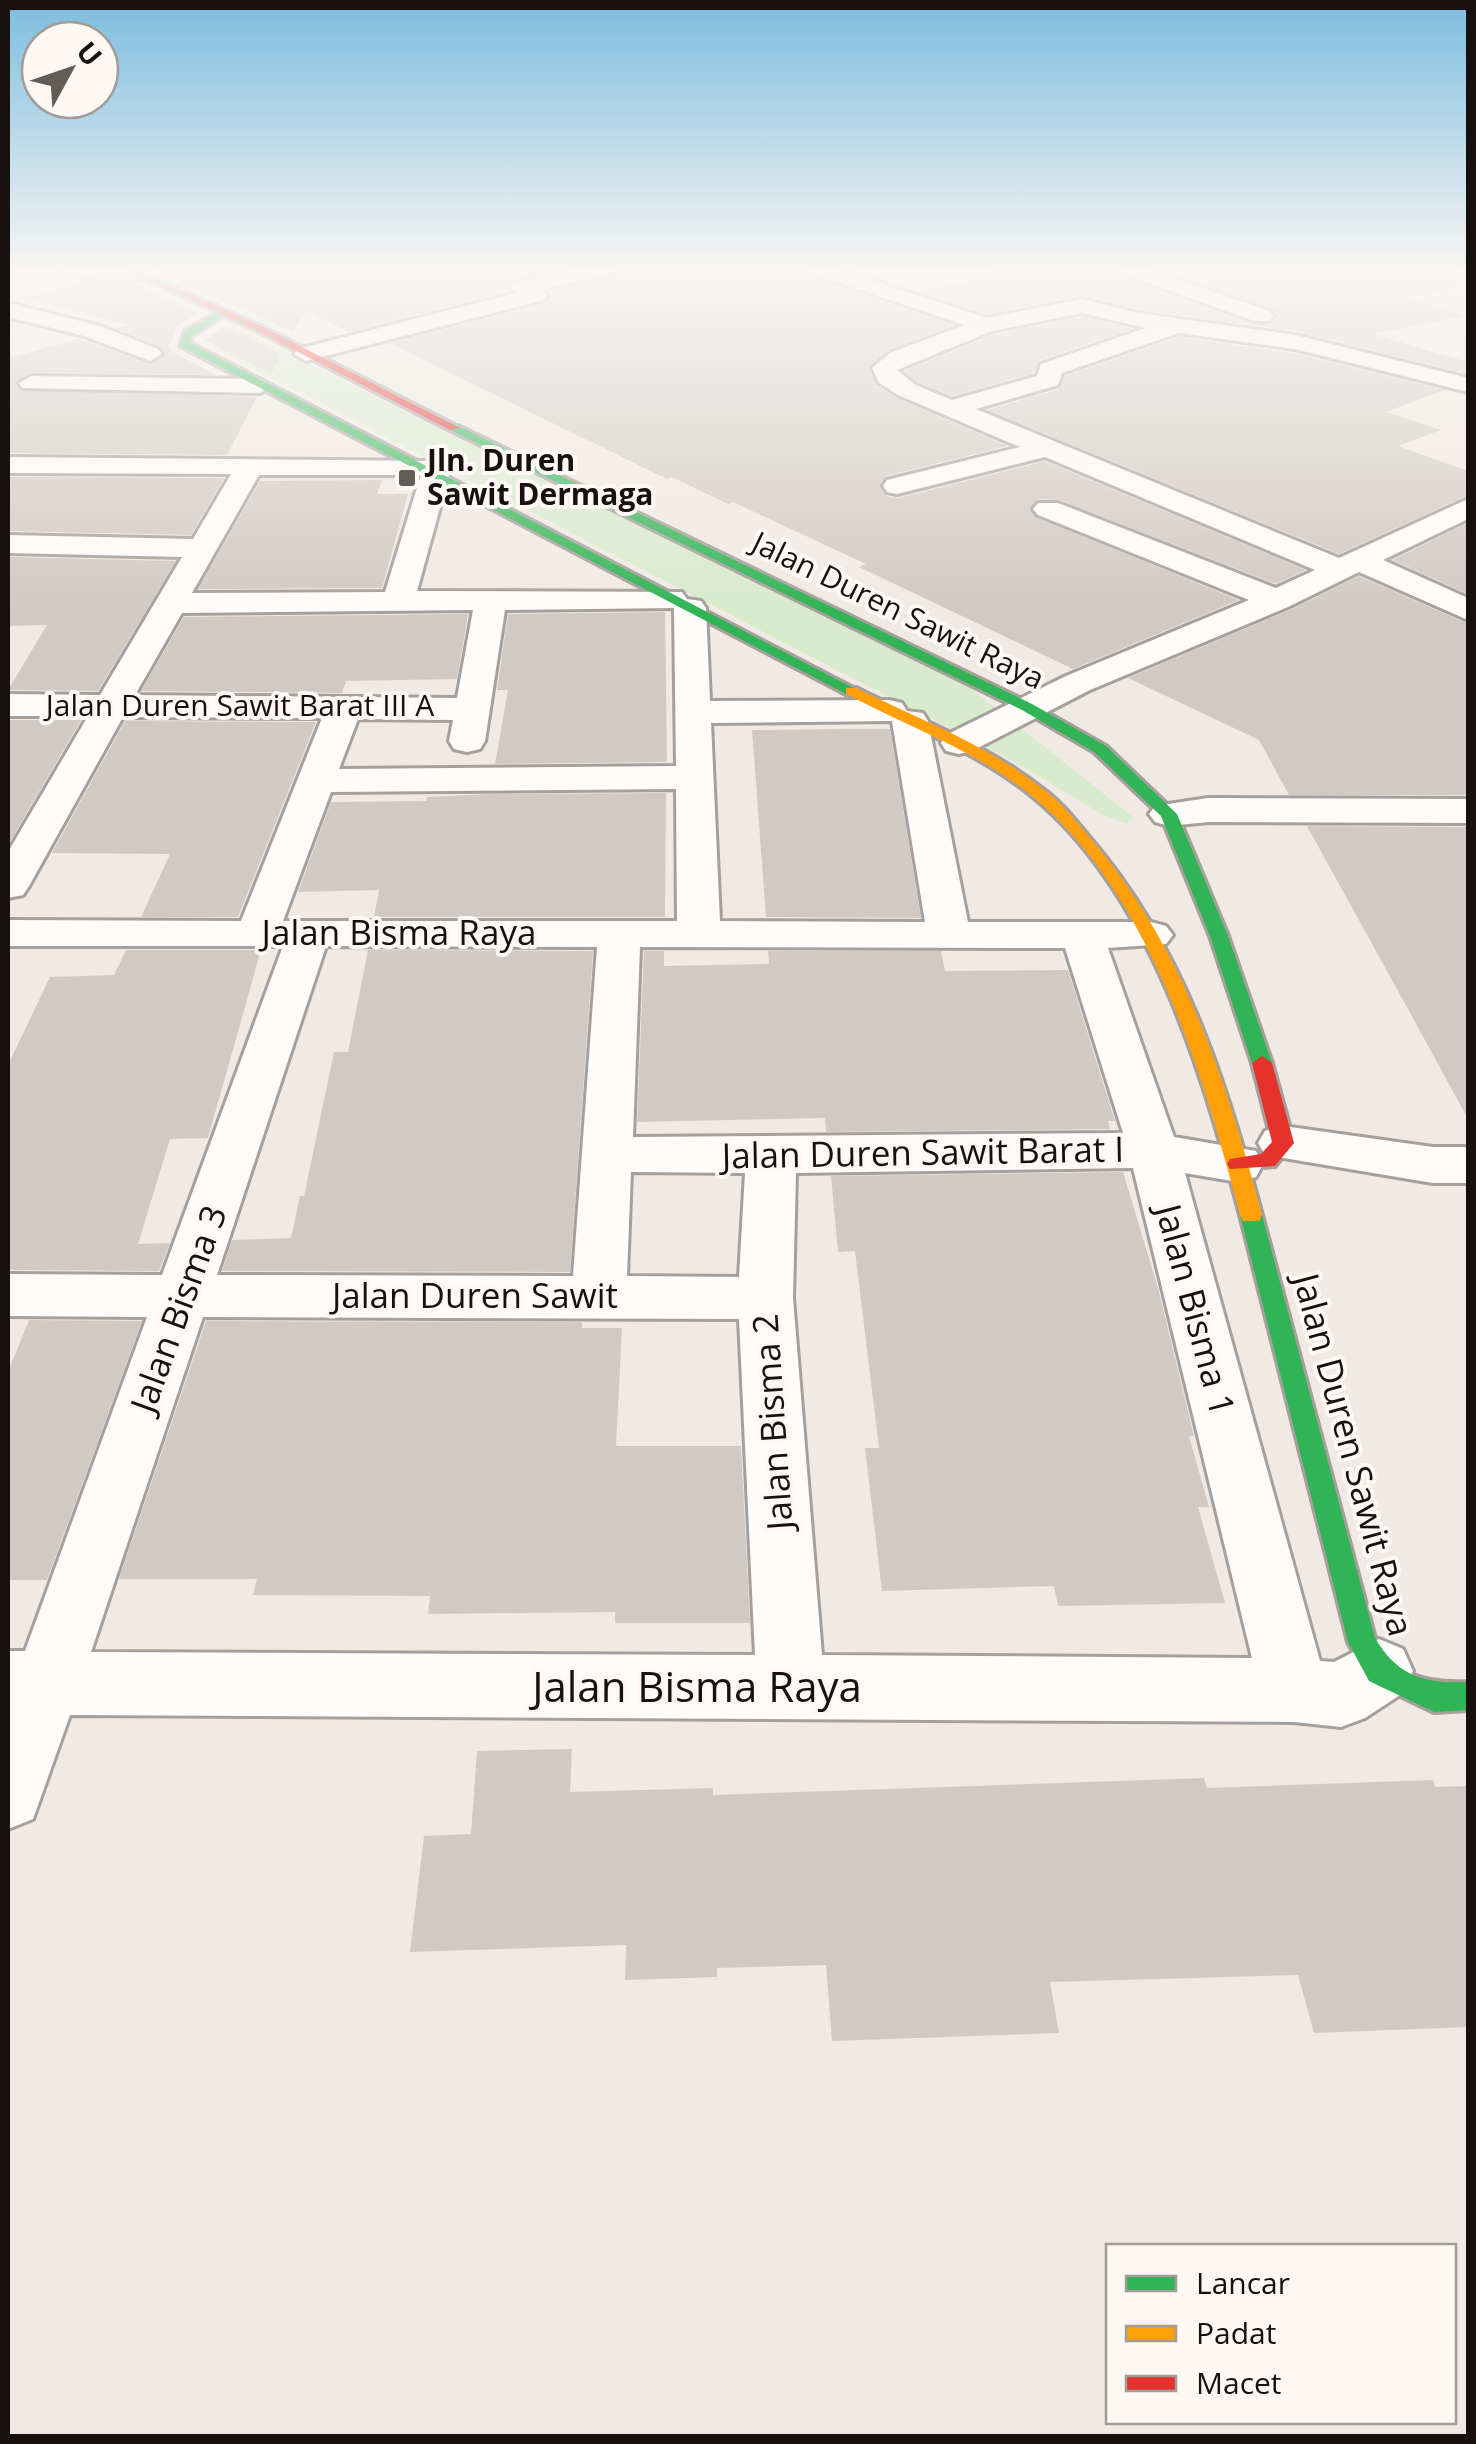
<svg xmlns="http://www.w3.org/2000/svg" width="1476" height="2444" font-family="'Open Sans',sans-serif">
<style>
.green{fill:#d8ebcc}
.building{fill:#d0cac5}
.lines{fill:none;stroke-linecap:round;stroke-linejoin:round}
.street-casing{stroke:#a6a09c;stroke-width:6}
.fast-casing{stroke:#a6a09c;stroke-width:6}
.slow-casing{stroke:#a6a09c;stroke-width:6}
.jam-casing{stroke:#a6a09c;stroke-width:6}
.street{fill:#fdfcfb;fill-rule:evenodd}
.fast{fill:#30b455;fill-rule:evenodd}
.slow{fill:#ff9f0a;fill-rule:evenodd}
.jam{fill:#e5322d;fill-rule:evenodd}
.poi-dot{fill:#635d59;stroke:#fef8f4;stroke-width:4}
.labels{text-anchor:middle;stroke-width:8;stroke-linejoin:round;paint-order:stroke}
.far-poi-label{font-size:30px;font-weight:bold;fill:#16110e;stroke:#fef8f4;text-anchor:start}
.far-street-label{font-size:30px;fill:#16110e;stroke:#fef8f4}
.street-label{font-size:35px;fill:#16110e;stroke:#fef8f4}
.near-street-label{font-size:42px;fill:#16110e;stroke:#fef8f4}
</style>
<rect width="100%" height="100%" fill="#f1eae4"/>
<!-- green -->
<path class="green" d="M 239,330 L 963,682 L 1133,817 L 1127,824 L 1103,815 L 1013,761 L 218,350 Z"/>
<!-- building -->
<g class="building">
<path d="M 154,269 L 562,269 L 512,279 L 508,291 L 349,332 L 305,310 L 293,332 Z"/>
<path d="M 622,269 L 803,269 L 809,277 L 953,325 L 889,350 L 869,370 L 877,386 L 896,398 L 1008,446 L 886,476 L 880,488 L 886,496 L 898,498 L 1045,461 L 1306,570 L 1276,584 L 1059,500 L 1038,499 L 1029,509 L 1037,518 L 1239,600 L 1073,669 L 859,567 L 866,564 L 733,502 L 728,504 L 672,477 L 667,479 L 389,343 L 545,304 L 549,292 L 615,277 Z"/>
<path d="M 991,269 L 1112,269 L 1119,277 L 1254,325 L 1273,323 L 1273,309 L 1158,269 L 1445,269 L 1452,277 L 1454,287 L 1410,298 L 1465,316 L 1372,334 L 1468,362 L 1468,374 L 1296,331 L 1138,309 L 1083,295 L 987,314 L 916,291 L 990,278 Z"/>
<path d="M 85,281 L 136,283 L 198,313 L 177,326 L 169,346 L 173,352 L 216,375 L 31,372 L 15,382 L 19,390 L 257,397 L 227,455 L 8,453 L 8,358 L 79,339 L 149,364 L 166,355 L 159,346 L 116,328 L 130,325 L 27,299 Z"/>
<path d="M 1082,317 L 1132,329 L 1040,360 L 1034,373 L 952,396 L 918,382 L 904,371 L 993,335 Z"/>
<path d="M 225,326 L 281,354 L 271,374 L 205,340 Z"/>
<path d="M 1179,337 L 1294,353 L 1445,390 L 1386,412 L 1441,430 L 1398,446 L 1468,471 L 1468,495 L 1339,554 L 987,410 L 1059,389 L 1065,376 Z"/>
<path d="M 8,477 L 224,478 L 191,535 L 8,531 Z"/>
<path d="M 382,480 L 377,494 L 408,494 L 382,588 L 198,589 L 260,481 Z"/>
<path d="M 1468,523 L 1468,594 L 1392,560 Z"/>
<path d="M 8,557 L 176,561 L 98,691 L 8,690 L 47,625 L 8,626 Z"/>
<path d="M 1359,576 L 1468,624 L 1468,795 L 1289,795 L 1259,740 L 1128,678 L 1290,610 Z"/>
<path d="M 665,612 L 667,762 L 495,764 L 508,690 L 497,690 L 508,614 Z"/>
<path d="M 468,614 L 457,679 L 346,681 L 342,693 L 141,691 L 184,617 Z"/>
<path d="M 8,720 L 81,720 L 8,845 Z"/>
<path d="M 125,721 L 316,722 L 238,917 L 141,917 L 170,854 L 52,853 Z"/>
<path d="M 842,729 L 890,729 L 921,918 L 766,917 L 752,730 Z"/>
<path d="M 666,793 L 665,917 L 374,917 L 379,890 L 298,892 L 331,802 L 426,801 L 427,797 L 490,794 Z"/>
<path d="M 1307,826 L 1468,827 L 1468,1119 L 1414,1020 Z"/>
<path d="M 126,950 L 261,950 L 208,1138 L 170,1139 L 138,1244 L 170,1243 L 159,1271 L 8,1270 L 8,1065 L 50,977 L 114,975 Z"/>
<path d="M 368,950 L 593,951 L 570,1272 L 222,1271 L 232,1240 L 291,1238 L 300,1196 L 304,1196 L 334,1052 L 348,1052 Z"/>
<path d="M 644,951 L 664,951 L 664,966 L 769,964 L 768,951 L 941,951 L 945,971 L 1068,970 L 1115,1121 L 1108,1121 L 1110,1129 L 826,1132 L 825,1118 L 637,1122 Z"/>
<path d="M 1123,1172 L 1158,1288 L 1194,1436 L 1189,1436 L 1209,1507 L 1198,1507 L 1225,1603 L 1058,1606 L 1054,1586 L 882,1591 L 865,1448 L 879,1448 L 855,1251 L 838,1252 L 831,1176 Z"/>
<path d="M 29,1320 L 142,1321 L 47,1580 L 8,1580 L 8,1372 Z"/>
<path d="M 206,1321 L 582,1322 L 582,1328 L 622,1328 L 616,1446 L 741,1446 L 750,1623 L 615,1623 L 615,1612 L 428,1614 L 430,1596 L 253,1595 L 257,1579 L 119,1579 Z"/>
<path d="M 572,1749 L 570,1792 L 713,1788 L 713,1795 L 1204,1778 L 1207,1788 L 1433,1780 L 1435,1787 L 1468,1786 L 1468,2027 L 1314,2033 L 1298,1975 L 1050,1982 L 1059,2033 L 832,2041 L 826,1965 L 717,1968 L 717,1977 L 625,1980 L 626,1945 L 410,1952 L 424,1836 L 471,1834 L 477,1751 Z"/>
</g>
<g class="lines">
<defs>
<g id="street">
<path d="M 61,269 L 140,269 L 150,275 C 138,285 73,279 61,269 Z"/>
<path d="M 579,269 L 618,269 L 614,273 L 542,290 L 547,295 L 544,300 L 306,361 L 294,354 L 298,349 L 516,293 L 510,288 L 513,283 Z"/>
<path d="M 807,269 L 838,269 L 987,318 L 1082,299 L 1137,313 L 1295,335 L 1468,378 L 1468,392 L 1295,349 L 1179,333 L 1062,373 L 1058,385 L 976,409 L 1339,558 L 1468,499 L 1468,519 L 1383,560 L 1468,598 L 1468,620 L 1359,572 L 1288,607 L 1090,690 L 972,751 L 959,754 L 946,751 L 941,743 L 946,735 L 1066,676 L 1249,600 L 1038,515 L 1033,509 L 1038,503 L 1058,503 L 1276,588 L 1315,570 L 1045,457 L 897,494 L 887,492 L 883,486 L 887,480 L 1020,447 L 898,395 L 879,383 L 872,368 L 890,353 L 964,325 L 810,273 ZM 1082,313 L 1146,328 L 1041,364 L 1037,376 L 952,400 L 916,385 L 897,370 L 992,331 Z"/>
<path d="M 1116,269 L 1147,269 L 1270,311 L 1273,316 L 1270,321 L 1254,321 L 1120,273 Z"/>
<path d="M 1449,269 L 1468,269 L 1468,277 L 1453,273 Z"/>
<path d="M 8,303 L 100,326 L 158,349 L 162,354 L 150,361 L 84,336 L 8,317 Z"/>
<path d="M 31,376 L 260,379 L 272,386 L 260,393 L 22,388 L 19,383 Z"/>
<path d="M 8,457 L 430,461 L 449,475 L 417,591 L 682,592 L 687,599 L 701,601 L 706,608 L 710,701 L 889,700 L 902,703 L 907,711 L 923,713 L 928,721 L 968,922 L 1151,922 L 1166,926 L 1173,935 L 1166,944 L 1108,948 L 1174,1137 L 1256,1151 L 1263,1164 L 1256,1177 L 1238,1182 L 1185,1173 L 1320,1661 L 1334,1662 L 1379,1639 L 1403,1649 L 1413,1671 L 1403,1693 L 1365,1718 L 1341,1727 L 1294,1722 L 70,1715 L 33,1819 L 8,1829 L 8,1651 L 25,1651 L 147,1317 L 8,1316 L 8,1274 L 162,1275 L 283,946 L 8,946 L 8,920 L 241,921 L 322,718 L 123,717 L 29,886 L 23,895 L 8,898 L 8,852 L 88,716 L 8,716 L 8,694 L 100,695 L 182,557 L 8,553 L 8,535 L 193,539 L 231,474 L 8,473 ZM 259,475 L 421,475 L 385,592 L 192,593 ZM 674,608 L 676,766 L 339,769 L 358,719 L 453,720 L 449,741 L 454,749 L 467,752 L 480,749 L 485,741 L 505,610 ZM 473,610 L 457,698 L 135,695 L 182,613 ZM 892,721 L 925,922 L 720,921 L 711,723 ZM 676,789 L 677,921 L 283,921 L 331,792 ZM 326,946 L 597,947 L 573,1276 L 217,1275 ZM 640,947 L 1065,948 L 1123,1133 L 633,1137 ZM 1133,1168 L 1252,1658 L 822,1655 L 793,1298 L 796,1173 ZM 631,1172 L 745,1173 L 739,1277 L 627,1276 ZM 203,1317 L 739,1319 L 755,1655 L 91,1652 Z"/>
<path d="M 1208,798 L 1468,799 L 1468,823 L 1208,822 L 1169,826 L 1155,822 L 1149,814 L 1155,806 Z"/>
<path d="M 1283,1126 L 1433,1147 L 1468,1147 L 1468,1183 L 1433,1183 L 1265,1155 L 1258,1143 L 1265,1131 Z"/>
</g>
<g id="fast">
<path d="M 218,312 L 226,314 L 193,335 L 190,343 L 859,691 L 846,694 L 180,346 L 185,331 Z"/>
<path d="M 450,426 L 458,426 L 1032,704 L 1106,746 L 1177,814 L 1228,936 L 1272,1063 L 1269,1068 L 1255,1068 L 1252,1063 L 1210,936 L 1161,816 L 1094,752 L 1022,710 L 450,430 Z"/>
<path d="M 1251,1207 L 1262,1215 L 1375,1638 C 1398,1677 1425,1684 1468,1682 L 1468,1710 L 1434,1712 L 1369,1681 L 1348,1642 L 1240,1215 Z"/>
</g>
<path id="slow" d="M 846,688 L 856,688 C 918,719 988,745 1043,789 C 1061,802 1076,821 1090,838 C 1183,946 1226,1080 1262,1215 L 1259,1221 L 1243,1221 L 1240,1215 C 1203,1074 1150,893 1033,797 C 979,752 907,726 846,694 Z"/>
<g id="jam">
<path d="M 123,269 L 134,269 L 261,326 L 460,428 L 450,430 L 255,330 Z"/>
<path d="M 1262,1056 L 1272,1063 L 1294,1143 L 1275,1166 L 1230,1169 L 1227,1164 L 1230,1159 L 1261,1154 L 1272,1142 L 1252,1063 Z"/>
</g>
</defs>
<!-- street casing -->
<use href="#street" class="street-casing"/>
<!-- fast casing -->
<use href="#fast" class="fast-casing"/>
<!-- slow casing -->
<use href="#slow" class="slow-casing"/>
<!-- jam casing -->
<use href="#jam" class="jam-casing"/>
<!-- street -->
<use href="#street" class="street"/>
<!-- fast -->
<use href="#fast" class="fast"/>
<!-- slow -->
<use href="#slow" class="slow"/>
<!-- jam -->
<use href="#jam" class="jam"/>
</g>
<!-- sky -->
<linearGradient id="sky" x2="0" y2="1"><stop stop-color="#7cbde0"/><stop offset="0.44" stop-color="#f9f6f3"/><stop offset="1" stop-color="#f9f6f3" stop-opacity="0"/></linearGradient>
<rect width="1476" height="611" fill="url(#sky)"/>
<!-- markers -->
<rect class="poi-dot" x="397" y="468" width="20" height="20" rx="5"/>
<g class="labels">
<!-- far-poi labels -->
<g class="far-poi-label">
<text x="427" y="471">Jln. Duren<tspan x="427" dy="34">Sawit Dermaga</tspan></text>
</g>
<!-- far-street labels -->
<g class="far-street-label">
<text transform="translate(898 611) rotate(26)" y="10">Jalan Duren Sawit Raya</text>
<text x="240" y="716">Jalan Duren Sawit Barat III A</text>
</g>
<!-- street labels -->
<g class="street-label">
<text x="399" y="945">Jalan Bisma Raya</text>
<text transform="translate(923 1153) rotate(-1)" y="12">Jalan Duren Sawit Barat I</text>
<text x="475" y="1308">Jalan Duren Sawit</text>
<text transform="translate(179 1309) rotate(-70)" y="12">Jalan Bisma 3</text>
<text transform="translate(1195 1310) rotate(75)" y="12">Jalan Bisma 1</text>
<text transform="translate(773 1422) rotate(-94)" y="12">Jalan Bisma 2</text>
<text transform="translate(1353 1455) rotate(75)" y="12">Jalan Duren Sawit Raya</text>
</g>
<!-- near-street labels -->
<g class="near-street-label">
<text x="697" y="1702">Jalan Bisma Raya</text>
</g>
</g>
<!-- border -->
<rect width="1476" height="2444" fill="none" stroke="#16110e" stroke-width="20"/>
<!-- legend -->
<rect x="1106" y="2244" width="350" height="180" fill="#fef8f4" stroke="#a19c98" stroke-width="2.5"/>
<rect x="1126" y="2276" width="50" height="15" fill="#30b455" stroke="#a19c98" stroke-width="2.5"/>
<text x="1196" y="2294" font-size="30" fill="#16110e">Lancar</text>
<rect x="1126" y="2326" width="50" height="15" fill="#ff9f0a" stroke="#a19c98" stroke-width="2.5"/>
<text x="1196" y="2344" font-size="30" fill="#16110e">Padat</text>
<rect x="1126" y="2376" width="50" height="15" fill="#e5322d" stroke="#a19c98" stroke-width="2.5"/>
<text x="1196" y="2394" font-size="30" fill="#16110e">Macet</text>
<!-- north arrow -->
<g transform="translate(70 70) rotate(50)"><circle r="48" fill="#fef8f4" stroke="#a19c98" stroke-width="2.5"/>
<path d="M0-8L18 38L0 25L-18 38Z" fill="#635d59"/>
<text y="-15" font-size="28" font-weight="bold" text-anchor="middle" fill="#16110e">U</text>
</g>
</svg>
